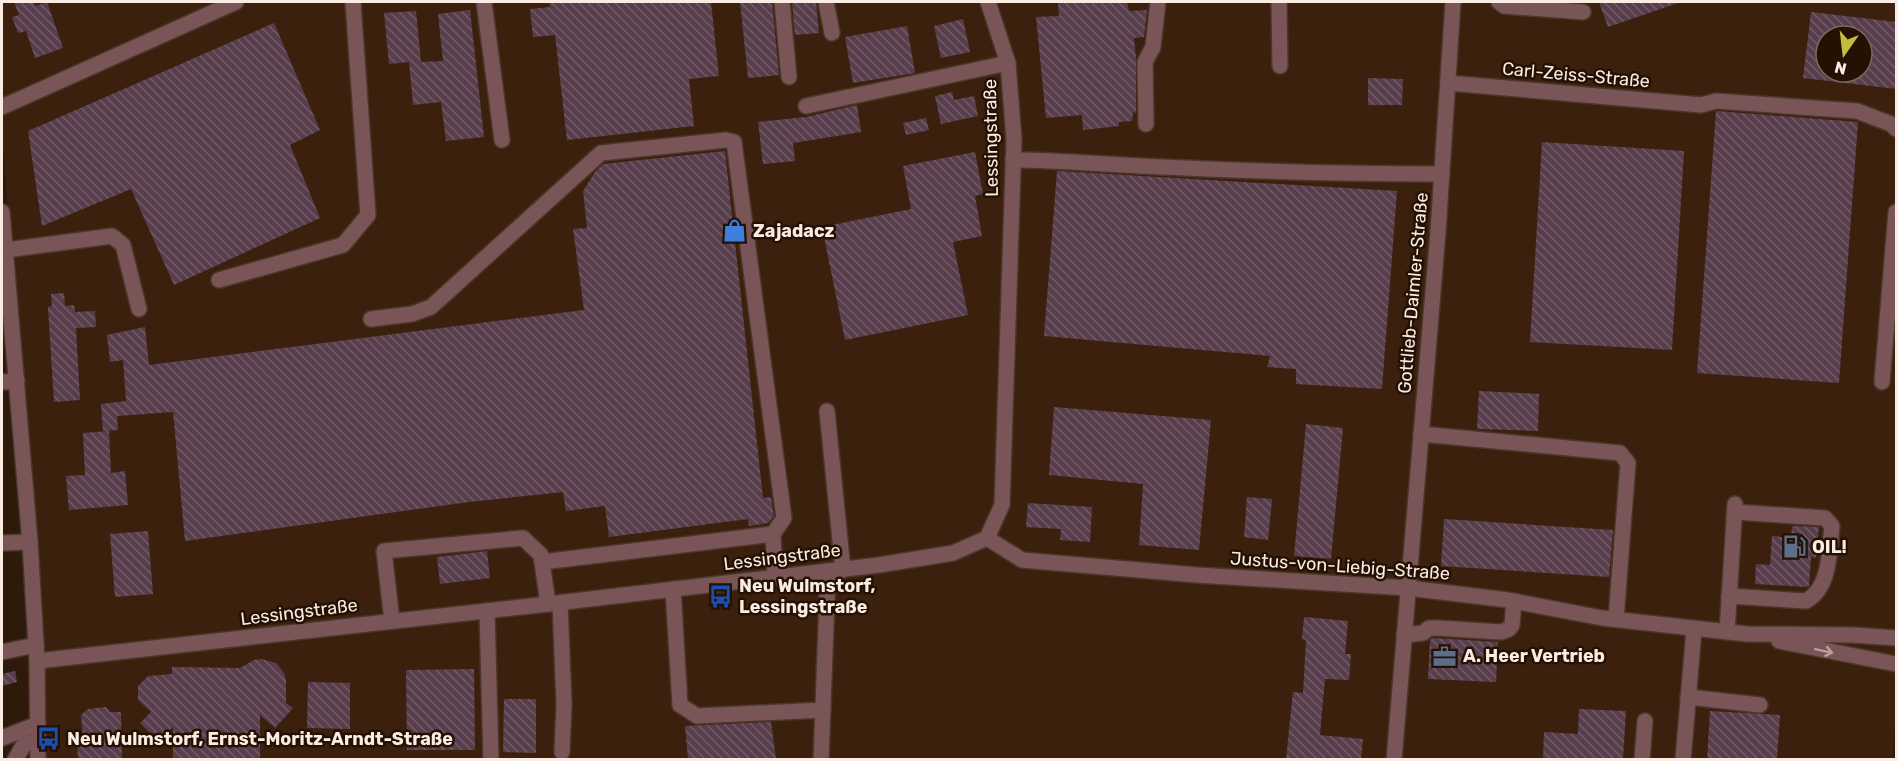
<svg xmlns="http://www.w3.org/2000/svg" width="1898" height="761" font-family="Rubik,sans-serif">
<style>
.built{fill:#3b210d;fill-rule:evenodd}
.building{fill:url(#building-back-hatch);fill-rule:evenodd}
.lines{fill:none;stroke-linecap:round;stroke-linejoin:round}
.minor-casing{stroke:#4b3729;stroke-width:18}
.minor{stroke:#7a5557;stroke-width:15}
.oneway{stroke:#baa09c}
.labels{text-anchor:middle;stroke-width:5;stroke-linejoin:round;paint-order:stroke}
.street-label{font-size:18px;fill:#faece2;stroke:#241103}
.poi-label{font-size:18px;font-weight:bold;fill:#faece2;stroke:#241103;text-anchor:start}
</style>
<defs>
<pattern id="building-back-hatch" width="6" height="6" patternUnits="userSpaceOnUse" patternTransform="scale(1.5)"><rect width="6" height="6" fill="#583e4c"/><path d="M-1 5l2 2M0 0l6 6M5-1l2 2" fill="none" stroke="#715a66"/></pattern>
</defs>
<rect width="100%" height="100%" fill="#2e1a0b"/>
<!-- built -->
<path class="built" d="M 2,2 L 1896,2 L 1896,716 L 1892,759 L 46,759 L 45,656 L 2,135 ZM 1826,36 L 1862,36 L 1862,72 L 1826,72 Z"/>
<!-- building -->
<g class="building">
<path d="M 14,2 L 34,2 L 35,6 L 47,2 L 63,48 L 35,58 L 26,31 L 18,33 L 12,17 L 19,15 Z"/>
<path d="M 549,2 L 711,2 L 719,76 L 689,79 L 694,126 L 567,140 L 555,35 L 533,37 L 530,9 L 550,7 Z"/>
<path d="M 740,2 L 772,2 L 779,75 L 748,78 Z"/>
<path d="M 792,2 L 816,2 L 819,33 L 795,35 Z"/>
<path d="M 1058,2 L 1127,2 L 1129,11 L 1147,10 L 1144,37 L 1134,38 L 1136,58 L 1136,113 L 1133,112 L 1132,121 L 1119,122 L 1119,126 L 1083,130 L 1082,115 L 1046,118 L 1036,17 L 1059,16 Z"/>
<path d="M 1599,2 L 1678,2 L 1678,3 L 1608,27 Z"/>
<path d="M 470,10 L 484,137 L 446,141 L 441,102 L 413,105 L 409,62 L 389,64 L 384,13 L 416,11 L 421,62 L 443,61 L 438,14 Z"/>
<path d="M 1811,12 L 1896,22 L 1896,89 L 1803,78 ZM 1826,36 L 1862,36 L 1862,72 L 1826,72 Z"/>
<path d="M 963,19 L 970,52 L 941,58 L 934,26 Z"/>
<path d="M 274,23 L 320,130 L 290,145 L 320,218 L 174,285 L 131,189 L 42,226 L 28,131 Z"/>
<path d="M 907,26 L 915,73 L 853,83 L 845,37 Z"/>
<path d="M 1368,78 L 1403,79 L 1402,105 L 1368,105 Z"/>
<path d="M 952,92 L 954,100 L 974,96 L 978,116 L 941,124 L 935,96 Z"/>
<path d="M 857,105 L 861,132 L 793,143 L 795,161 L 763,164 L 758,122 L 806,117 Z"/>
<path d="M 1716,111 L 1858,122 L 1839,383 L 1697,373 Z"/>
<path d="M 926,118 L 929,130 L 906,135 L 903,123 Z"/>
<path d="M 1542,142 L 1684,151 L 1672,350 L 1530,342 Z"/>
<path d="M 725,151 L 763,498 L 771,497 L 772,505 L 774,516 L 768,523 L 749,526 L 748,519 L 609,537 L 605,506 L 566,511 L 563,492 L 469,502 L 185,541 L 173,412 L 117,416 L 118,430 L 103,431 L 101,404 L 126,401 L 123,360 L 110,362 L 107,335 L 145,327 L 149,365 L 584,310 L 573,229 L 587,228 L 583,191 L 595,172 L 603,164 Z"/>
<path d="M 975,152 L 983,194 L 975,196 L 982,236 L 953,242 L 968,315 L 845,340 L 822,227 L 911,209 L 903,166 Z"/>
<path d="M 1057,171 L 1397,191 L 1382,389 L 1296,384 L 1296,369 L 1267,367 L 1270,356 L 1044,336 Z"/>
<path d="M 64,293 L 65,306 L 74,305 L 75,312 L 95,311 L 96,327 L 76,328 L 80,400 L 54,402 L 48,307 L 52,306 L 51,294 Z"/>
<path d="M 1479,391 L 1539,394 L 1538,431 L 1477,429 Z"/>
<path d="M 1054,407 L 1211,420 L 1199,550 L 1139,545 L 1143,484 L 1049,475 Z"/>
<path d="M 1306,424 L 1343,428 L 1331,559 L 1294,556 Z"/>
<path d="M 109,431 L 111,473 L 125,471 L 128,505 L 69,510 L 66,476 L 85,475 L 83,433 Z"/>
<path d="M 1247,497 L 1272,499 L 1268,540 L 1244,537 Z"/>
<path d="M 1028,503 L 1092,507 L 1090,542 L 1060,540 L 1061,529 L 1026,527 Z"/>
<path d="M 1444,519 L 1613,530 L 1609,577 L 1441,566 Z"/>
<path d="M 1792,526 L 1819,527 L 1816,558 L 1811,557 L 1809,586 L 1807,587 L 1755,584 L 1756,564 L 1770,565 L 1772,536 L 1791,538 Z"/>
<path d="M 148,531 L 153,594 L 115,597 L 110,534 Z"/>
<path d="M 487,551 L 490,578 L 440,584 L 437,557 Z"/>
<path d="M 1304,617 L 1348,621 L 1345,654 L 1351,654 L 1349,680 L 1325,679 L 1320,735 L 1363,739 L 1361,759 L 1286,759 L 1293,692 L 1303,693 L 1306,640 L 1302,639 Z"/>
<path d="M 1433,638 L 1498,642 L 1496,682 L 1428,679 L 1430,640 Z"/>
<path d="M 261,659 L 276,663 L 284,673 L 286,680 L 286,703 L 293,708 L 275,728 L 260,715 L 260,759 L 173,759 L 173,727 L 158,741 L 140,723 L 151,712 L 138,700 L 138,686 L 148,676 L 172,674 L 172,667 L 240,668 L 254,660 Z"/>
<path d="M 474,669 L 475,750 L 407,750 L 406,670 Z"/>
<path d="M 15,671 L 17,682 L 2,686 L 2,674 Z"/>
<path d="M 308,682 L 350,683 L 350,729 L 307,728 Z"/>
<path d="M 504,699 L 536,699 L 536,753 L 503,752 Z"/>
<path d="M 106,707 L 110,712 L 121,712 L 122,759 L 78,759 L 77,744 L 83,737 L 81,715 L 88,709 Z"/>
<path d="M 1579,709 L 1626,711 L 1623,759 L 1543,759 L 1544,732 L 1578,734 Z"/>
<path d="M 1710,711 L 1780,715 L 1777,759 L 1707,759 Z"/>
<path d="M 771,722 L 776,759 L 688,759 L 685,726 Z"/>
</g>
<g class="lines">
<defs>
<g id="minor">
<path d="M 484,2 L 502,140"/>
<path d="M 782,2 L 789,77"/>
<path d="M 826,2 L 832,33"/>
<path d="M 1279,2 L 1280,66"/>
<path d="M 1499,2 L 1504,6 L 1583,12"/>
<path d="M 1448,83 L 1701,105 L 1716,101 L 1857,111 L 1891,124 L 1896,129"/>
<path d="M 806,106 L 1008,63"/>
<path d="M 2,107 L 236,2"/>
<path d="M 1146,124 L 1145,62 L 1153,47 L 1158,2"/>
<path d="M 1013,160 C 1056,160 1098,164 1141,166 C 1241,171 1342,174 1442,174"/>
<path d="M 2,212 L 30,542 L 37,661 L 38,760"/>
<path d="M 6,250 L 112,236 L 123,245 L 139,309"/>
<path d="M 219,280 L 343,245 L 368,215 L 353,2"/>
<path d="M 371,319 L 412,314 L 431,307 L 601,153 L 726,140 L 734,142 L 784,518 L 773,534 L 775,577"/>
<path d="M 2,382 L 17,381"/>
<path d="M 1882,382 L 1896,212"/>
<path d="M 827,411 L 843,570"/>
<path d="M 1421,434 L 1620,453 L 1628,463 L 1616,619"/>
<path d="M 987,538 L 1022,560 L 1197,575 L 1408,588 L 1508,600 L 1602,618 L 1747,634 L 1853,635 L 1896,638"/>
<path d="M 2,543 L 30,542"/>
<path d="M 542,562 L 773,534"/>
<path d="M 673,589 L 680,705 L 697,716 L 823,710"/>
<path d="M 1729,596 L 1806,601 C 1831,587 1829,551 1832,526 L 1825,518 L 1735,512"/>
<path d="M 560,603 L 564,704 L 562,752"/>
<path d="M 487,611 L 491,760"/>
<path d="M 392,621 L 384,551 L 523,538 L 541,555 L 548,604"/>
<path d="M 1727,632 L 1735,504"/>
<path d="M 1404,635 L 1423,633 L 1429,628 L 1438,628 L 1501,632 L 1509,629 L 1512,625 L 1514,601"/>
<path d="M 1779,641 L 1896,664"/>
<path d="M 2,652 L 36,645"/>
<path d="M 37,661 L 548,604 L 879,565 L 953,553 L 987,538 L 1002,505 L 1014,140 L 1008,63 L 988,2"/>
<path d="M 1688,697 L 1760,705"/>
<path d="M 2,738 L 38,724"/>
<path d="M 15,760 L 24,744 L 38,743"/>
<path d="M 821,760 L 828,571"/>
<path d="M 1394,760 L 1438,232 L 1453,2"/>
<path d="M 1642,760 L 1645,721"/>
<path d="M 1683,760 L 1694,630"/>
</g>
</defs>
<!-- minor casing -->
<use href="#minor" class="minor-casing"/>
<!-- minor -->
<use href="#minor" class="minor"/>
</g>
<!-- one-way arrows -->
<defs><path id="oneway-shaft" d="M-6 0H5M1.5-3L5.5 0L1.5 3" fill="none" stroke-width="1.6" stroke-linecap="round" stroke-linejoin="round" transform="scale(1.5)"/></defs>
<use class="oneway" href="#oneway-shaft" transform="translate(1824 651) rotate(12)"/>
<!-- icons -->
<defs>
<symbol id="shop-bare" viewBox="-9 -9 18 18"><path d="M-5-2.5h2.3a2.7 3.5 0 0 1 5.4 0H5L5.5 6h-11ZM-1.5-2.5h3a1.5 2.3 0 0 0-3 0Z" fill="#3f7fe0" stroke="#241103" stroke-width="2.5" paint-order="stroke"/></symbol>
<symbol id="fuel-bare" viewBox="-9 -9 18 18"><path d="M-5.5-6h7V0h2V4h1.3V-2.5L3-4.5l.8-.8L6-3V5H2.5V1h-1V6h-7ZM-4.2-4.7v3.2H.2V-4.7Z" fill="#5c6f8a" stroke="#241103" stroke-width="2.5" paint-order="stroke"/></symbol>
<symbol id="bus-bare" viewBox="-9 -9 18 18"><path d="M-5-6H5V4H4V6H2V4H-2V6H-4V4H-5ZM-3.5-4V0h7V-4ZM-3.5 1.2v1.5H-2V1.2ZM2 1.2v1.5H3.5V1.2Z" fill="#1a4fb4" stroke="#241103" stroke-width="2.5" paint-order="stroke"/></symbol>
<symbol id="office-bare" viewBox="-9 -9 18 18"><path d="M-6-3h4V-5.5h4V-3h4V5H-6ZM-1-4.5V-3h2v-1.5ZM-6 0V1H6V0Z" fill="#5c6f8a" stroke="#241103" stroke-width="2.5" paint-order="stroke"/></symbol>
</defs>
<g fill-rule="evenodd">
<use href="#shop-bare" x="718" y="214" width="33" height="33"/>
<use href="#fuel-bare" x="1778" y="530" width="33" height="33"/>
<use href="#bus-bare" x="704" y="580" width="33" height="33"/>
<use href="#office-bare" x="1428" y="640" width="33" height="33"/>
<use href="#bus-bare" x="32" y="722" width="33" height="33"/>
</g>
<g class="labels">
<!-- street labels -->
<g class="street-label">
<text transform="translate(1576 75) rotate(5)" y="6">Carl-Zeiss-Straße</text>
<text transform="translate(991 138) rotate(-91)" y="6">Lessingstraße</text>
<text transform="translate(1413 293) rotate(-85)" y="6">Gottlieb-Daimler-Straße</text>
<text transform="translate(782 557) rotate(-7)" y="6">Lessingstraße</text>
<text transform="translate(1340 566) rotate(4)" y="6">Justus-von-Liebig-Straße</text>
<text transform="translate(299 612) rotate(-7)" y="6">Lessingstraße</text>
</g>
<!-- poi labels -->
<g class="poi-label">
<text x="753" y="237">Zajadacz</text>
<text x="1812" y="553">OIL!</text>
<text x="739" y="592">Neu Wulmstorf,<tspan x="739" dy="21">Lessingstraße</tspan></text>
<text x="1463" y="662">A. Heer Vertrieb</text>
<text x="67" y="745">Neu Wulmstorf, Ernst-Moritz-Arndt-Straße</text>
</g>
</g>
<!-- border -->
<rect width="1898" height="761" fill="none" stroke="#faece2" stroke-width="6"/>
<!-- north arrow -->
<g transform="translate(1844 54) rotate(194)"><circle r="28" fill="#241103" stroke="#7a695c" stroke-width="1.5"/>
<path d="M0-4.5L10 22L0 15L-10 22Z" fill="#c4bc3e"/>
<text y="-9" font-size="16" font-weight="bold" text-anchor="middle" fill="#faece2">N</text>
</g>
</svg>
